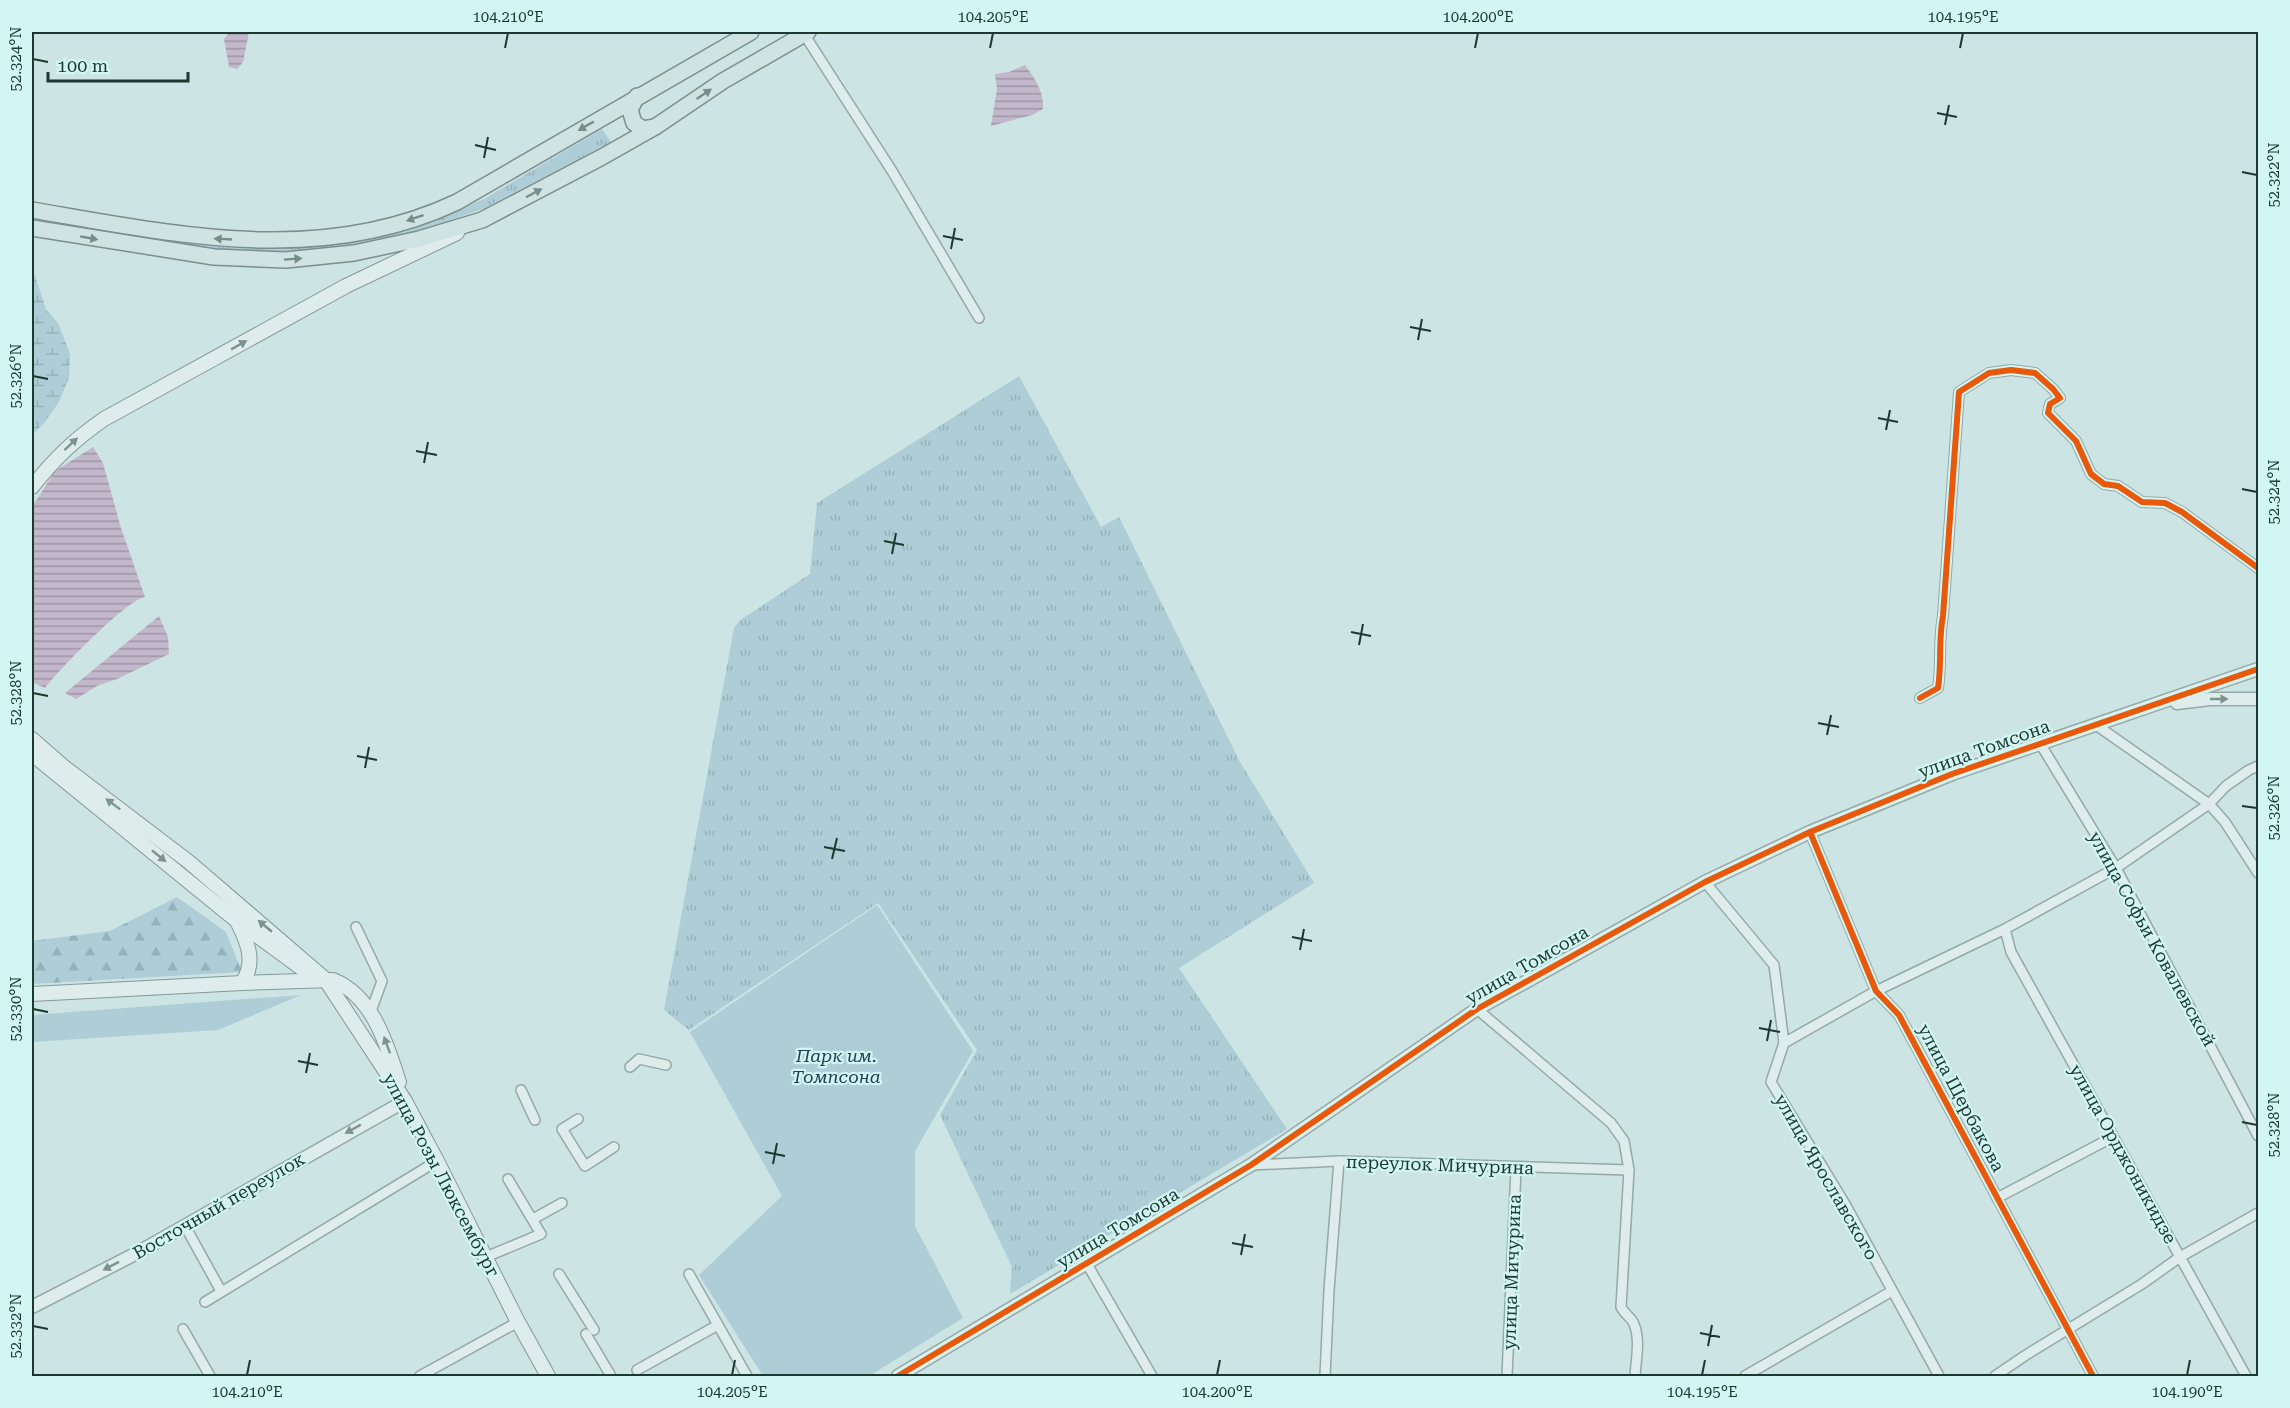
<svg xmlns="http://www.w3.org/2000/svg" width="2290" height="1408" font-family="'Roboto Serif',serif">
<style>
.grass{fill:url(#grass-tufts)}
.forest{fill:url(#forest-firs)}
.wetland{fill:url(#wetland-marsh)}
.green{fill:#aecdd7}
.water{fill:url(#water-rules)}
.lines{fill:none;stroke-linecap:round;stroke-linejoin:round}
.minor-casing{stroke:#95a9a6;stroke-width:12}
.tertiary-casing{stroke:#95a9a6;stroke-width:15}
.secondary-casing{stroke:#859996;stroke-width:16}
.primary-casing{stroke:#7c8f8c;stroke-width:18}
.minor{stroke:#deecec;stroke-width:9}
.tertiary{stroke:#deecec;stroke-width:12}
.secondary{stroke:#deecec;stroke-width:14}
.primary{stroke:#cfe4e2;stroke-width:15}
.cycleway-casing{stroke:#d1f6f4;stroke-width:10}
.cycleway{stroke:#e8590c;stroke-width:6}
.oneway{fill:#768e89}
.oneway2{fill:#7e928e}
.ticks{fill:none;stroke:#1d3830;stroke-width:2}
.labels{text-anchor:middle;stroke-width:4.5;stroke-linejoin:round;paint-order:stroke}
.street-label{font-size:18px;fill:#1d3830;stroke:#d1f6f4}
.park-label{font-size:18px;font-style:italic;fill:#233d55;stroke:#d1f6f4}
.neatline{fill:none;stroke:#1d3830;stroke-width:2}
.ticks-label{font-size:15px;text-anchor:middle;fill:#1d3830}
</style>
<defs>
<pattern id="grass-tufts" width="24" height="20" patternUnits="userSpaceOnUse" patternTransform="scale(1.5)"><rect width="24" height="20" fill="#aecdd7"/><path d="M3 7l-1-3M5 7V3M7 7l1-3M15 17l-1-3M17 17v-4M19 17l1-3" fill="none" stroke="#95b1b9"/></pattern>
<pattern id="forest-firs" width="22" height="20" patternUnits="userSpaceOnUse" patternTransform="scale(1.5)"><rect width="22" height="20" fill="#aecdd7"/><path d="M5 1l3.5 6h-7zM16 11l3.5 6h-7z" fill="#95b1b9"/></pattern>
<pattern id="wetland-marsh" width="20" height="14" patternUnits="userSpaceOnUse" patternTransform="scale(1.5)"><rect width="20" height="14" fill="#aecdd7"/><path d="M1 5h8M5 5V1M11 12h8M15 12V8" fill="none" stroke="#95b1b9"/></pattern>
<pattern id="water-rules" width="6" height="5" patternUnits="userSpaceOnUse" patternTransform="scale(1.5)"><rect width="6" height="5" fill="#c3b7cb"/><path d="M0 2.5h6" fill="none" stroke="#9e96a5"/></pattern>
</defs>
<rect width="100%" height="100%" fill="#cce4e3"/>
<!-- grass -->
<g class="grass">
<path d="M 602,129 L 611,142 L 485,208 L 398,239 L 293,253 L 197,249 L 32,222 L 32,219 L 180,240 L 273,248 L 337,246 L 405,232 L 484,199 Z"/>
<path d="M 1019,376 L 1101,527 L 1119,517 L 1240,762 L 1314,883 L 1179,968 L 1287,1129 L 1010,1294 L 1012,1267 L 940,1115 L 977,1050 L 878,903 L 689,1030 L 664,1010 L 734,628 L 739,621 L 810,574 L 817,503 Z"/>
</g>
<!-- forest -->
<path class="forest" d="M 177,897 L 226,932 L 242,972 L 32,984 L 32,941 L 110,931 Z"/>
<!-- wetland -->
<path class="wetland" d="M 32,272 L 34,273 L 46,309 L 58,323 L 70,354 L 69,378 L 59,402 L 44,423 L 32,435 Z"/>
<!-- green -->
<g class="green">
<path d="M 877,905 L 973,1051 L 915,1151 L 915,1226 L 963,1318 L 869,1376 L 763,1376 L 699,1275 L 782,1196 L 690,1032 Z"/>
<path d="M 301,995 L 218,1030 L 32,1042 L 32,1015 Z"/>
</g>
<!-- water -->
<g class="water">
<path d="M 229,32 L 249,32 L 243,62 L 237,69 L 229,67 L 224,39 Z"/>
<path d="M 1025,65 C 1035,79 1044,91 1043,109 L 1032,115 L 991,126 L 997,89 L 995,74 L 1009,72 Z"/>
<path d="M 93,447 L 103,463 L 121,528 L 145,597 C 126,600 59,670 45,688 L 32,682 L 32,507 L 55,471 Z"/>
<path d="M 159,616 L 168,637 L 169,654 L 117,679 L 97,686 L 76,699 L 65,693 Z"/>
</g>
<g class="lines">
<defs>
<g id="minor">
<path d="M 804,34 L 892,171 L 979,318"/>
<path d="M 1920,698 L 1938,688 C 1942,664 1938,640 1943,616 L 1959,392 L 1989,373 L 2011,370 L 2035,373 L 2053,389 L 2060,398 L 2050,404 L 2048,413 L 2076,441 L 2091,474 L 2104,484 L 2118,486 L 2142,502 L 2165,503 L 2182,512 L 2258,568"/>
<path d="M 2096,725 L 2209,804 L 2225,822 L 2258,873"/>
<path d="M 2041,745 L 2116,868 L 2258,1136"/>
<path d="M 1810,832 L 1876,991 L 1899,1015 L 2093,1376"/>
<path d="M 1705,882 L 1774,965 L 1784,1043 L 1771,1082 L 1845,1204 L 1939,1376"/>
<path d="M 356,927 L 382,981 L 370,1014"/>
<path d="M 2005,929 L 2011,952 L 2246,1376"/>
<path d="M 1477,1009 L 1611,1123 L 1624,1141 L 1629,1170 L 1621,1307 C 1624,1313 1630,1317 1633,1322 C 1641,1337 1636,1360 1635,1376"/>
<path d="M 1784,1043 L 1876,991 L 2005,929 L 2116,868 L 2209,804 L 2226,786 L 2249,770 L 2258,766"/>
<path d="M 630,1067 L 639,1059 L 666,1065"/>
<path d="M 521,1090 L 535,1120"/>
<path d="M 578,1119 L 562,1129 L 585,1166 L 614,1147"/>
<path d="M 1251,1165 L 1339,1161 L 1629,1170"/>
<path d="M 1997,1198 L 2113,1137"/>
<path d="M 533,1219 L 562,1203"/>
<path d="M 185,1226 L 221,1291"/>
<path d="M 486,1257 L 541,1234 L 508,1179"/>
<path d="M 1087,1264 L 1152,1376"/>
<path d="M 559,1274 L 594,1330"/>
<path d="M 689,1274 L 747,1376"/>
<path d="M 205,1302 L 437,1161"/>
<path d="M 183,1329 L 210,1376"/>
<path d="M 586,1334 L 611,1376"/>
<path d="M 637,1370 L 718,1325"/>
<path d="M 420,1376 L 518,1322"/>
<path d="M 1325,1376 L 1329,1290 L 1339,1161"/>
<path d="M 1507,1376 L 1516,1168"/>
<path d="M 1745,1376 L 1892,1291"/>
<path d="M 1995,1376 L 2026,1355 L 2142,1284 L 2180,1257 L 2258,1213"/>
</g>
<g id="tertiary">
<path d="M 2177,703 L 2210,699 L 2258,699"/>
<path d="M 32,1307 L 137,1253 L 405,1101"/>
<path d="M 898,1376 L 1251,1165 L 1477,1009 L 1705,882 L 1810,832 L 1952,774 L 2258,669"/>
</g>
<g id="secondary">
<path d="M 32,487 C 55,458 74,440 104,419 L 346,286 L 457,233"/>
<path d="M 32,739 L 64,767 L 189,862 L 325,979 L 405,1101 L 437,1161 L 518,1322 L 548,1376"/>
<path d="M 32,754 L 236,920 L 304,970"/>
<path d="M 238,923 C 248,943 256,963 242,983"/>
<path d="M 32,994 L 242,983 L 333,980 C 373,996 387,1045 399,1082"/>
</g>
<g id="primary">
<path d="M 637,96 L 630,110 L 634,123 L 643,129 L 655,127"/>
<path d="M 32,210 C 174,234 320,267 457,202 L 751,32"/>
<path d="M 32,228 L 214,257 L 286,260 L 354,253 L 419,239 L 482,220 L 602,157 L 655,127 L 723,81 L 808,32"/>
</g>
</defs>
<!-- minor casing -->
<use href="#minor" class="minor-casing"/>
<!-- tertiary casing -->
<use href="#tertiary" class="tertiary-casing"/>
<!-- secondary casing -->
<use href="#secondary" class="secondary-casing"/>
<!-- primary casing -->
<use href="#primary" class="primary-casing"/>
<!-- minor -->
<use href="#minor" class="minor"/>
<!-- tertiary -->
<use href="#tertiary" class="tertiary"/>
<!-- secondary -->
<use href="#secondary" class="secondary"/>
<!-- primary -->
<use href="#primary" class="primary"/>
<defs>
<g id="cycleway">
<path d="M 1920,698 L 1938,688 C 1942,664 1938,640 1943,616 L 1959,392 L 1989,373 L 2011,370 L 2035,373 L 2053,389 L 2060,398 L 2050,404 L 2048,413 L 2076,441 L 2091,474 L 2104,484 L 2118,486 L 2142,502 L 2165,503 L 2182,512 L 2258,568"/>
<path d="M 1810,832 L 1876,991 L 1899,1015 L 2093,1376"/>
<path d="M 898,1376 L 1251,1165 L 1477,1009 L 1705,882 L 1810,832 L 1952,774 L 2258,669"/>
</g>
</defs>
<!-- cycleway casing -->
<use href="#cycleway" class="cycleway-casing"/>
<!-- cycleway -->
<use href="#cycleway" class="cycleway"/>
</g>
<!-- one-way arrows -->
<defs><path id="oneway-solid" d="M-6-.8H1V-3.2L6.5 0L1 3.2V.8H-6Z" transform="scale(1.5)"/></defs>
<g class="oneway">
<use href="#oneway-solid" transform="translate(704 94) rotate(-34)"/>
<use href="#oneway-solid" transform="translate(586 126) rotate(150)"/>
<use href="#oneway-solid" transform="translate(534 193) rotate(-28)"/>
<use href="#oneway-solid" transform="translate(415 218) rotate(161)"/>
<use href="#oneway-solid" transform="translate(89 238) rotate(10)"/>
<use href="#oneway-solid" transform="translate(223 239) rotate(-177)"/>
<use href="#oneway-solid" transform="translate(293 259) rotate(-4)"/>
</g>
<g class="oneway2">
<use href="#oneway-solid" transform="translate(239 345) rotate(-29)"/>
<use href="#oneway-solid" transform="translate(71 444) rotate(-43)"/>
<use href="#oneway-solid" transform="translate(2219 699)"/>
<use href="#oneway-solid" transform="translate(113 804) rotate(-143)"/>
<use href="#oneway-solid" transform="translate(159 856) rotate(39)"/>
<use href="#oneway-solid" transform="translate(265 926) rotate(-140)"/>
<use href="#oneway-solid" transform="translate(387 1045) rotate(-110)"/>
<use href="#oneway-solid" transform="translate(353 1129) rotate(151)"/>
<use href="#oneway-solid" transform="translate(111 1266) rotate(153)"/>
</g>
<!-- ticks -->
<path class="ticks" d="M 505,48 L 508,33M 990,48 L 993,33M 1475,48 L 1478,33M 1960,48 L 1963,33M 33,59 L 48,62M 1937,113 L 1957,117M 1945,125 L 1949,105M 475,145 L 496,150M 484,158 L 488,137M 2242,172 L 2257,175M 943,236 L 963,240M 951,249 L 955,228M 1410,327 L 1431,331M 1418,340 L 1422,319M 33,376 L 48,379M 1878,418 L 1898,422M 1886,430 L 1890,410M 416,451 L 437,455M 424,463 L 428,442M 2242,489 L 2257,492M 884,541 L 904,545M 892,554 L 896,533M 1351,632 L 1371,636M 1359,645 L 1363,624M 33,693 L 48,696M 1818,723 L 1839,727M 1827,735 L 1831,715M 357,756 L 377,760M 365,768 L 369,747M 2242,806 L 2257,808M 824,847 L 845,851M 832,859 L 837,838M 1292,937 L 1312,941M 1300,950 L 1304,929M 33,1009 L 48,1012M 1759,1028 L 1780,1032M 1767,1041 L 1771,1020M 298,1061 L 318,1065M 306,1073 L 310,1053M 2242,1122 L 2257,1125M 765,1152 L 785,1156M 773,1164 L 777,1143M 1232,1243 L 1253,1247M 1241,1255 L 1245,1234M 33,1326 L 48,1329M 1700,1333 L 1720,1337M 1708,1346 L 1712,1325M 247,1375 L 250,1360M 732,1375 L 735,1360M 1217,1375 L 1220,1360M 1702,1375 L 1705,1360M 2187,1375 L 2190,1360"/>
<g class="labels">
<!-- street labels -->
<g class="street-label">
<text transform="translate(1984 749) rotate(-20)" y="6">улица Томсона</text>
<text transform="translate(2152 939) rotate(61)" y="6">улица Софьи Ковалевской</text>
<text transform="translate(1527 965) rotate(-30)" y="6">улица Томсона</text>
<text transform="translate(1961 1098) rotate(62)" y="6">улица Щербакова</text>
<text transform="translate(2123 1154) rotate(61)" y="6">улица Орджоникидзе</text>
<text transform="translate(1440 1165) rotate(2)" y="6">переулок Мичурина</text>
<text transform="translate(441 1175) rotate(62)" y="6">улица Розы Люксембург</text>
<text transform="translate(1826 1177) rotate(60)" y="6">улица Ярославского</text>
<text transform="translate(219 1206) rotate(-30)" y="6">Восточный переулок</text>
<text transform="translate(1118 1228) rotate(-31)" y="6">улица Томсона</text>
<text transform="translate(1512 1272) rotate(-88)" y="6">улица Мичурина</text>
</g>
<!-- park labels -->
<g class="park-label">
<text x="836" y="1062">Парк им.<tspan x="836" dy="21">Томпсона</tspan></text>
</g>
</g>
<!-- border -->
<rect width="2290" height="1408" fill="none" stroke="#d1f6f4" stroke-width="66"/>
<!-- scale -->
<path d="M48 72v9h140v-9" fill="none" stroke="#1d3830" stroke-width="3"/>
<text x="57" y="72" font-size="18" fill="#1d3830" stroke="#d1f6f4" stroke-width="4.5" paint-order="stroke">100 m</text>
<rect x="33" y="33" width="2224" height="1342" class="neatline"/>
<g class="ticks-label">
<text x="508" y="22">104.210°E</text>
<text x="993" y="22">104.205°E</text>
<text x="1478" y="22">104.200°E</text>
<text x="1963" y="22">104.195°E</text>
<text transform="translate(16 59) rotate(-90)" y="5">52.324°N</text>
<text transform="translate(2274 175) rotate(-90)" y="5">52.322°N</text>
<text transform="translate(16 376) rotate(-90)" y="5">52.326°N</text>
<text transform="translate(2274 492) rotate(-90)" y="5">52.324°N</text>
<text transform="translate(16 693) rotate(-90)" y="5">52.328°N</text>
<text transform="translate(2274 808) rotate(-90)" y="5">52.326°N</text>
<text transform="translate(16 1009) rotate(-90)" y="5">52.330°N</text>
<text transform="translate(2274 1125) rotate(-90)" y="5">52.328°N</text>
<text transform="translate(16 1326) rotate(-90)" y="5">52.332°N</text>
<text x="247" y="1397">104.210°E</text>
<text x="732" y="1397">104.205°E</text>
<text x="1217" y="1397">104.200°E</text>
<text x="1702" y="1397">104.195°E</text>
<text x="2187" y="1397">104.190°E</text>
</g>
</svg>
